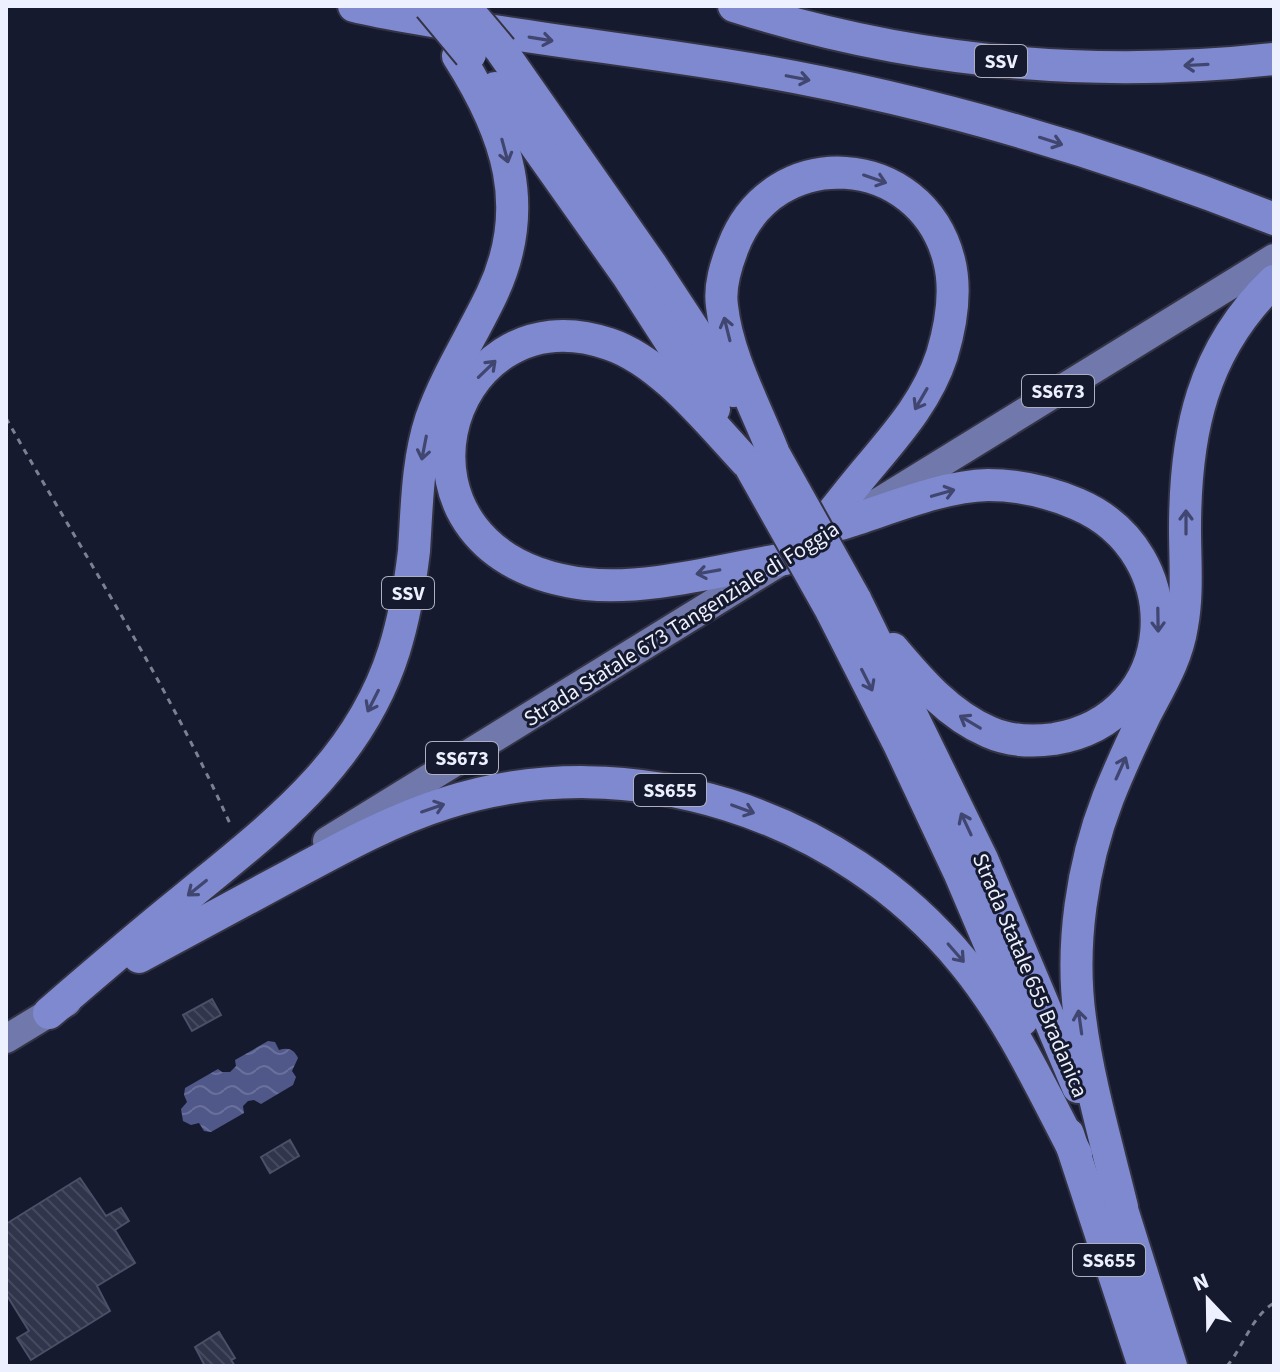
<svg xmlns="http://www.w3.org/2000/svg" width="1280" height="1372" font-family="'Source Sans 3',sans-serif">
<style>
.water{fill:url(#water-waves)}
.building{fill:url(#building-back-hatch);stroke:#4b4f67;stroke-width:2}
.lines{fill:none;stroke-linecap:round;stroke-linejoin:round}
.major-casing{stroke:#334;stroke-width:32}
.highway-casing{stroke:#334;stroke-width:36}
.path{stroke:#7c8091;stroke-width:3;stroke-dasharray:6 6;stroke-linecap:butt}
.major{stroke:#7078ac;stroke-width:28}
.highway{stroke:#7e89d0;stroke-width:32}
.highway-bridge-casing{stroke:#334;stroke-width:36;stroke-linecap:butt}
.highway-bridge{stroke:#7e89d0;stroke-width:32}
.oneway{stroke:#40466f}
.labels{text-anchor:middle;stroke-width:6;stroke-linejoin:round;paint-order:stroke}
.shield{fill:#161a2e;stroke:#acb0c0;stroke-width:2}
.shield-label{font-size:20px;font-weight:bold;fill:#edf0fe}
.street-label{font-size:22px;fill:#edf0fe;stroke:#161a2e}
</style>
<defs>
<pattern id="water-waves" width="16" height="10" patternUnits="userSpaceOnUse" patternTransform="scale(2)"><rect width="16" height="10" fill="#50588a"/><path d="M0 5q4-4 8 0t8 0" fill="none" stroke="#6a709c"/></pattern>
<pattern id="building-back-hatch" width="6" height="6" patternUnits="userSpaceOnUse" patternTransform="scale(2)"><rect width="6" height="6" fill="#31354b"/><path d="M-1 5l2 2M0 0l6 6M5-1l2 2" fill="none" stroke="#45495d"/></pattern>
</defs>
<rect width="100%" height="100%" fill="#161a2e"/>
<!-- water -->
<path class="water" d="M 268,1041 L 275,1042 L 279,1050 C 288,1047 294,1049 298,1058 L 292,1071 L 296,1077 L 293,1085 L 261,1104 L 254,1100 L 248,1101 L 243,1106 L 244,1113 L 211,1132 L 204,1131 L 199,1123 L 191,1125 L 183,1121 L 181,1109 L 187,1102 L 184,1095 L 185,1088 L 218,1069 L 222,1072 L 230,1072 L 236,1066 L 235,1060 Z"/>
<!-- building -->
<g class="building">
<path d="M 212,999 L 221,1015 L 192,1031 L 183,1015 Z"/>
<path d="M 290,1140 L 299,1156 L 270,1173 L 261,1157 Z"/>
<path d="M 80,1178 L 106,1216 L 121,1208 L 129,1221 L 115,1230 L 135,1263 L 97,1286 L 110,1311 L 31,1360 L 17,1338 L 29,1331 L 6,1294 L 6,1224 Z"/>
<path d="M 219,1332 L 235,1358 L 231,1360 L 235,1366 L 205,1366 L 195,1347 Z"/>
</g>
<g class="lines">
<defs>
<g id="major">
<path d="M 872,506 L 1274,258"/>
<path d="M 327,841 L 778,563"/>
<path d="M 6,1039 L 67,1002"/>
</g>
<g id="highway">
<path d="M 354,6 C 386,14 418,18 450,24 C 550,41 650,52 750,69 C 930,100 1105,152 1274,219"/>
<path d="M 734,6 C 909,62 1092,79 1274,59"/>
<path d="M 501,50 L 652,266 L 734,391"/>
<path d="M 495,88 L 628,276 L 714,409"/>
<path d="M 774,454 C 756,408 727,355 722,306 C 719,286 726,265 733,247 C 773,141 921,151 949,260 C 957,291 951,325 942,355 C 927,401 896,435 866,471 C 846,495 826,521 806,546"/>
<path d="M 750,466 C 711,425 663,362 609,344 C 441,286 365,558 586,584 C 647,591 724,569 785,559"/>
<path d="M 841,524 C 887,510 941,486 988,485 C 1019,485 1049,492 1077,504 C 1192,553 1181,718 1054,739 C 1032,742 1009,741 989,732 C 949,715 920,681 893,649"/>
<path d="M 855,599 L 982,859 L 1078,1087"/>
<path d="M 831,610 L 899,744 L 960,874 L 1022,1020"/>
<path d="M 139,957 C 190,929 242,902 293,874 C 343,847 392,820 446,803 C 630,744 842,814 963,962 C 1010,1019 1042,1089 1076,1154"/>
<path d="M 49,1013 C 93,975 137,937 183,900 C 270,828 358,765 394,651 C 404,619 410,585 414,551 C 417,506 417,462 431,419 C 446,376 472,336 492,294 C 533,207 507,133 458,56"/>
<path d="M 1068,1134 L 1144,1366"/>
<path d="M 1115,1187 L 1171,1366"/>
<path d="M 1122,1207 C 1107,1145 1088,1081 1080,1018 C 1070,946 1082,865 1108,798 C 1119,770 1132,742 1145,715 C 1160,686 1177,659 1182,626 C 1188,594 1185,562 1185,529 C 1185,433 1202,350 1274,281"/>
</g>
</defs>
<!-- major casing -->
<use href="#major" class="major-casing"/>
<!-- highway casing -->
<use href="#highway" class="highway-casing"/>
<!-- path -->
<g class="path">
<path d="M 1236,6 L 1266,6"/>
<path d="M 6,418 C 82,552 168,684 231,826"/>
<path d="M 1227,1366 C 1244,1346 1251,1317 1274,1303"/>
</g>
<!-- major -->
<use href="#major" class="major"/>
<!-- highway -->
<use href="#highway" class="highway"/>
<defs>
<g id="highway-bridge">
<path d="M 430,6 L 470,54"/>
<path d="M 464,6 L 501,50"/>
<path d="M 774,454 L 855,599"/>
<path d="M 750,466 L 831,610"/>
</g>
</defs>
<!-- highway-bridge casing -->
<use href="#highway-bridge" class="highway-bridge-casing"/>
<!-- highway-bridge -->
<use href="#highway-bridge" class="highway-bridge"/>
</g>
<!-- one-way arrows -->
<defs><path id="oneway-shaft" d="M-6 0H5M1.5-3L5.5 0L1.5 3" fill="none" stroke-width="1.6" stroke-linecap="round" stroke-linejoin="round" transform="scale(2)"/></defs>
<g class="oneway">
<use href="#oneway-shaft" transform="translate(541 39) rotate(9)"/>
<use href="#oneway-shaft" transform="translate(1196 65) rotate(177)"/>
<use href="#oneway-shaft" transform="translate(798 78) rotate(11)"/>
<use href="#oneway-shaft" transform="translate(1051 141) rotate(18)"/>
<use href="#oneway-shaft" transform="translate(505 151) rotate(75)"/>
<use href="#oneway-shaft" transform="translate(875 179) rotate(19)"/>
<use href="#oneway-shaft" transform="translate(727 329) rotate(-104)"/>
<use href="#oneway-shaft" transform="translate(487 369) rotate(-44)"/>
<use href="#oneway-shaft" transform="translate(921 399) rotate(120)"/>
<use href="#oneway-shaft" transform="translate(424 448) rotate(101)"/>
<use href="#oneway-shaft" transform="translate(943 493) rotate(-16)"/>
<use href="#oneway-shaft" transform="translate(1186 522) rotate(-90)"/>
<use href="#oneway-shaft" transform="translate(708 572) rotate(170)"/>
<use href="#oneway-shaft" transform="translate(1158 620) rotate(89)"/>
<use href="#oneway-shaft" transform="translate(867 680) rotate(63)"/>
<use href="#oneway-shaft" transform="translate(373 701) rotate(117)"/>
<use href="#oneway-shaft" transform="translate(970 722) rotate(-149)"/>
<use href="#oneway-shaft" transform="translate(1121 768) rotate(-66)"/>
<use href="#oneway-shaft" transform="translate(433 808) rotate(-19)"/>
<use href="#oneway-shaft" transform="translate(743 809) rotate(20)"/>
<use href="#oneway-shaft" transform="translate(966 824) rotate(-115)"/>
<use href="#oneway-shaft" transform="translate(197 888) rotate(141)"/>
<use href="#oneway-shaft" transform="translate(956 953) rotate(49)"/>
<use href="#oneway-shaft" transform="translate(1080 1022) rotate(-98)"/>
</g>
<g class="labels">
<!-- shield labels -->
<g class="shield">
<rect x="975" y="45" width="52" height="32" rx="6"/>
<rect x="1022" y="375" width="72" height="32" rx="6"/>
<rect x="382" y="577" width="52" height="32" rx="6"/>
<rect x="426" y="742" width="72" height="32" rx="6"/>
<rect x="634" y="774" width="72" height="32" rx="6"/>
<rect x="1073" y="1244" width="72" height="32" rx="6"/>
</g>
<g class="shield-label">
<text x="1001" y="68">SSV</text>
<text x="1058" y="398">SS673</text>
<text x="408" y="600">SSV</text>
<text x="462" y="765">SS673</text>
<text x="670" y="797">SS655</text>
<text x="1109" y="1267">SS655</text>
</g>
<!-- street labels -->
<g class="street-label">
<text transform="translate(681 623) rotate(-32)" y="8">Strada Statale 673 Tangenziale di Foggia</text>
<text transform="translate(1031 975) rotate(67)" y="8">Strada Statale 655 Bradanica</text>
</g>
</g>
<!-- border -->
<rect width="1280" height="1372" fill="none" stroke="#edf0fe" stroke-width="16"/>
<!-- north arrow -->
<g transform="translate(1208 1300) rotate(338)" stroke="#161a2e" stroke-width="6" paint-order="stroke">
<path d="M0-6L14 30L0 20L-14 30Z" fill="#edf0fe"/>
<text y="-12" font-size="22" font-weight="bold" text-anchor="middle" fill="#edf0fe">N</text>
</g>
</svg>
